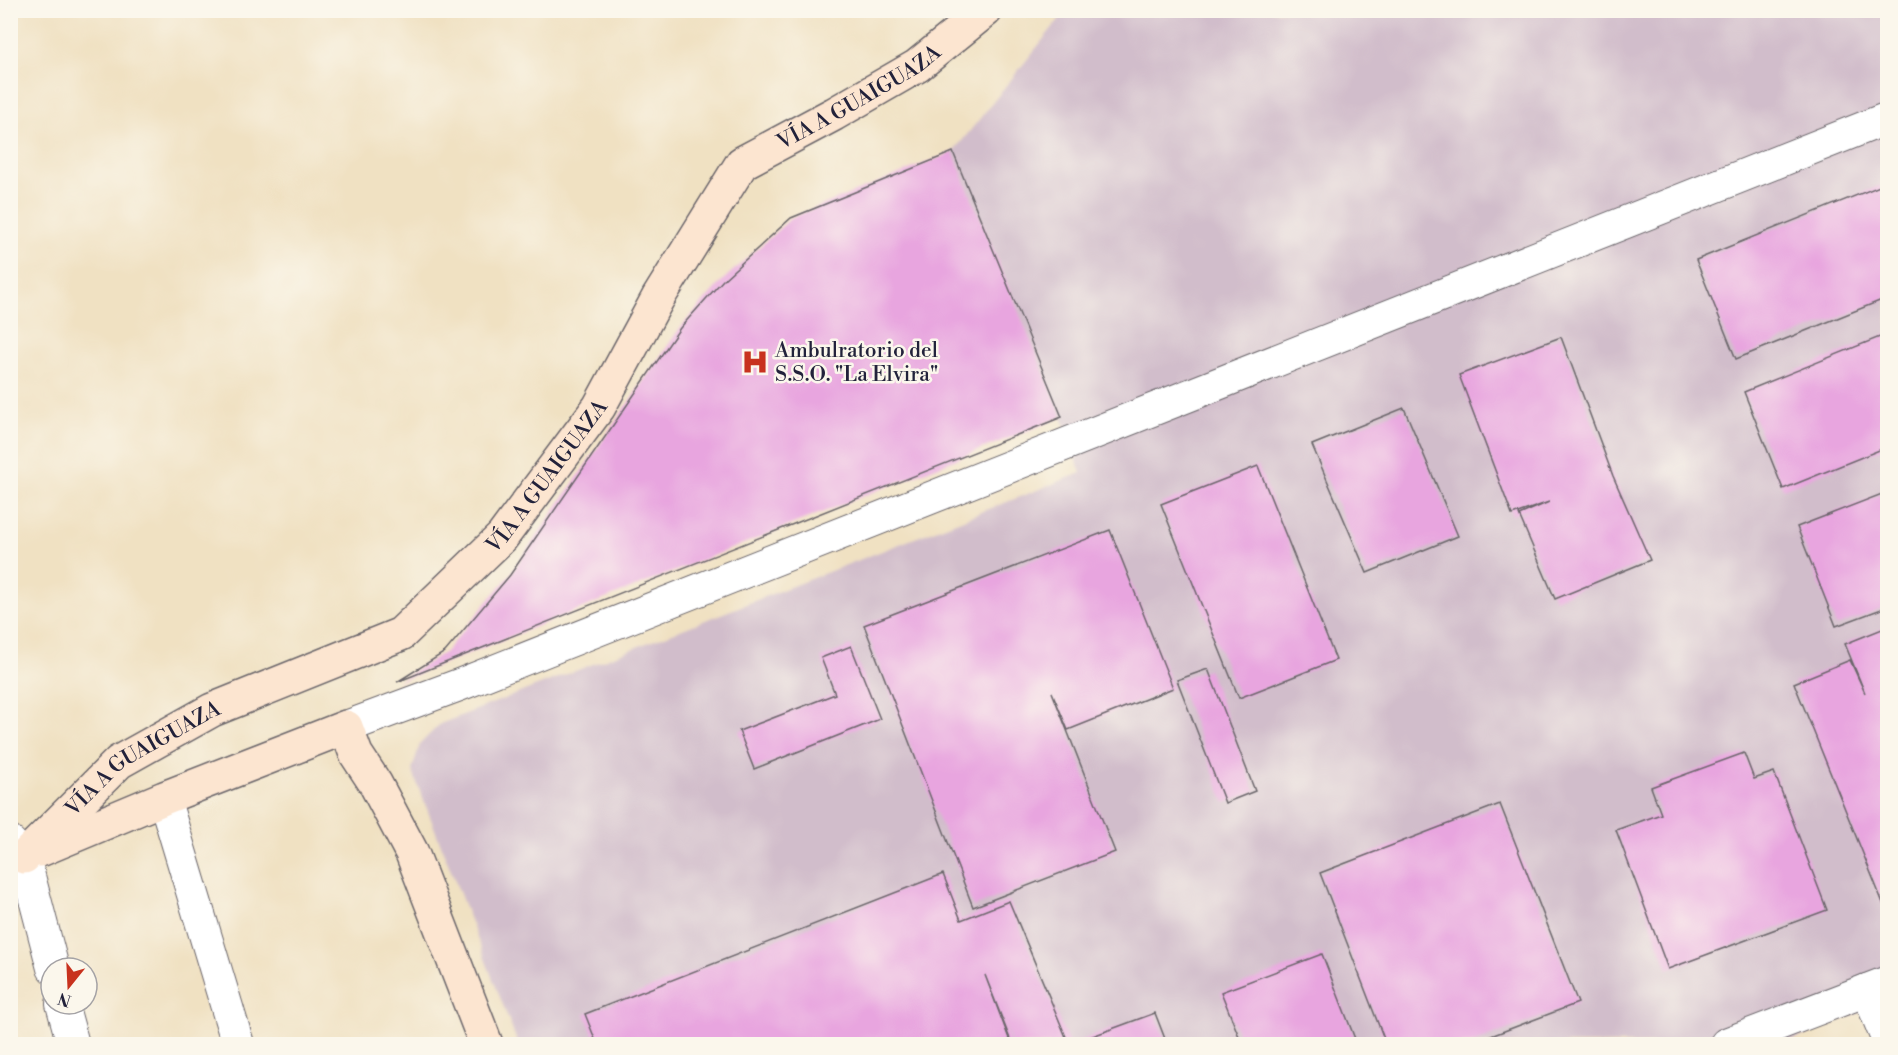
<svg xmlns="http://www.w3.org/2000/svg" width="1898" height="1055" font-family="'Libre Bodoni',serif">
<style>
.industrial{fill:#d1bdcb}
.building{fill:#e8a5df}
.lines{fill:none;stroke-linecap:round;stroke-linejoin:round}
.street-casing{stroke:#6a656a;stroke-width:34}
.secondary-casing{stroke:#6a656a;stroke-width:36}
.street{stroke:#fff;stroke-width:32}
.secondary{stroke:#fce5d0;stroke-width:33}
.labels{text-anchor:middle;stroke-width:5;stroke-linejoin:round;paint-order:stroke}
.street-label{font-size:21px;fill:#22223b;stroke:#fbf7ec}
.poi-label{font-size:21px;fill:#22223b;stroke:#fbf7ec;text-anchor:start}
</style>
<rect width="100%" height="100%" fill="#fbf7ec"/>
<filter id="ink" filterUnits="userSpaceOnUse"><feTurbulence type="fractalNoise" baseFrequency=".0167" numOctaves="2"/><feDisplacementMap in="SourceGraphic" scale="12" xChannelSelector="R" yChannelSelector="G"/><feConvolveMatrix kernelMatrix="1 2 1 2 8 2 1 2 1" color-interpolation-filters="sRGB"/></filter>
<filter id="wash" filterUnits="userSpaceOnUse"><feTurbulence type="fractalNoise" baseFrequency=".008" numOctaves="4" result="noise"/><feDisplacementMap in="SourceGraphic" scale="24" xChannelSelector="R" yChannelSelector="G"/><feGaussianBlur stdDeviation="1.35" result="paint"/><feColorMatrix in="noise" values="0 0 0 0 0 0 0 0 0 0 0 0 0 0 0 0 0 1.4 0 .05"/><feComposite in="paint" operator="in"/></filter>
<g filter="url(#wash)">
<rect width="100%" height="100%" fill="#f0e1c2"/>
<!-- industrial -->
<path class="industrial" d="M 1066,11 L 1887,11 L 1887,1001 L 1784,1044 L 518,1044 L 412,770 L 420,744 L 440,724 L 1081,473 L 1062,417 L 953,152 Z"/>
<g id="blocks">
<!-- building -->
<g class="building">
<path d="M 953,152 L 1062,417 L 397,682 L 445,652 L 510,575 L 680,328 L 723,280 L 791,218 Z"/>
<path d="M 1887,183 L 1887,298 L 1736,359 L 1696,260 Z"/>
<path d="M 1887,334 L 1887,447 L 1783,489 L 1744,392 Z"/>
<path d="M 1561,337 L 1613,476 L 1650,560 L 1555,599 L 1519,515 L 1549,502 L 1512,515 L 1459,375 Z"/>
<path d="M 1404,408 L 1458,536 L 1367,573 L 1312,445 Z"/>
<path d="M 1258,466 L 1336,660 L 1239,698 L 1161,504 Z"/>
<path d="M 1887,492 L 1887,607 L 1836,626 L 1797,527 Z"/>
<path d="M 1110,530 L 1173,688 L 1068,730 L 1052,692 L 1115,852 L 973,907 L 864,625 Z"/>
<path d="M 1887,627 L 1887,913 L 1794,683 L 1850,660 L 1865,693 L 1845,644 Z"/>
<path d="M 851,646 L 880,719 L 754,769 L 739,731 L 835,694 L 821,658 Z"/>
<path d="M 1208,669 L 1255,791 L 1225,803 L 1177,680 Z"/>
<path d="M 1744,753 L 1754,779 L 1774,772 L 1827,910 L 1668,969 L 1616,830 L 1661,814 L 1651,787 Z"/>
<path d="M 1500,804 L 1578,1003 L 1470,1044 L 1386,1044 L 1320,873 Z"/>
<path d="M 943,874 L 961,920 L 1009,901 L 1069,1044 L 1012,1044 L 985,975 L 1011,1044 L 597,1044 L 585,1014 Z"/>
<path d="M 1322,954 L 1357,1044 L 1242,1044 L 1221,992 Z"/>
<path d="M 1155,1013 L 1167,1044 L 1071,1044 Z"/>
</g>
</g>
</g>
<g filter="url(#ink)">
<use href="#blocks" fill-opacity="0" stroke="#6a656a" stroke-width="1.5"/>
<g class="lines">
<defs>
<g id="street">
<path d="M 346,727 L 459,685 L 1888,118"/>
<path d="M 164,798 L 238,1044"/>
<path d="M 10,842 L 24,857 L 53,968"/>
<path d="M 1867,990 L 1888,1041"/>
<path d="M 62,1004 L 73,1044"/>
<path d="M 1726,1044 L 1888,982"/>
</g>
<g id="secondary">
<path d="M 40,850 L 164,798 L 346,727 L 356,754 L 375,783 L 412,853 L 486,1044"/>
<path id="s1" d="M 24,857 L 119,762 L 212,710 L 401,634 L 502,537 L 599,407 L 658,298 L 742,163 L 834,114 L 917,66 L 986,10"/>
</g>
</defs>
<!-- street casing -->
<use href="#street" class="street-casing"/>
<!-- secondary casing -->
<use href="#secondary" class="secondary-casing"/>
<!-- street -->
<use href="#street" class="street"/>
<!-- secondary -->
<use href="#secondary" class="secondary"/>
</g>
</g>
<!-- icons -->
<defs>
<symbol id="hospital-bare" viewBox="-9 -9 18 18"><path d="M-5-5h3v3.5h4V-5h3V5h-3V1.5h-4V5h-3Z" fill="#c8321e" stroke="#fbf7ec" stroke-width="2.5" paint-order="stroke"/></symbol>
</defs>
<g fill-rule="evenodd">
<use href="#hospital-bare" x="736" y="343" width="38" height="38"/>
</g>
<g class="labels">
<!-- street labels -->
<g class="street-label">
<text dy="7" stroke="none"><textPath href="#s1" startOffset="1164">VÍA A GUAIGUAZA</textPath></text>
<text dy="7" stroke="none"><textPath href="#s1" startOffset="660">VÍA A GUAIGUAZA</textPath></text>
<text dy="7" stroke="none"><textPath href="#s1" startOffset="156">VÍA A GUAIGUAZA</textPath></text>
</g>
<!-- poi labels -->
<g class="poi-label">
<text x="775" y="357">Ambulratorio del<tspan x="775" dy="24">S.S.O. "La Elvira"</tspan></text>
</g>
</g>
<!-- margin -->
<rect width="1898" height="1055" fill="none" stroke="#fbf7ec" stroke-width="36"/>
<!-- north arrow -->
<g transform="translate(69 986) rotate(198)"><circle r="28" fill="#fbf7ec" stroke="#a4a2a5" stroke-width="1.5"/>
<path d="M0-4.5L10 22L0 15L-10 22Z" fill="#c8321e"/>
<text y="-9" font-size="16" font-weight="bold" text-anchor="middle" fill="#22223b">N</text>
</g>
</svg>
